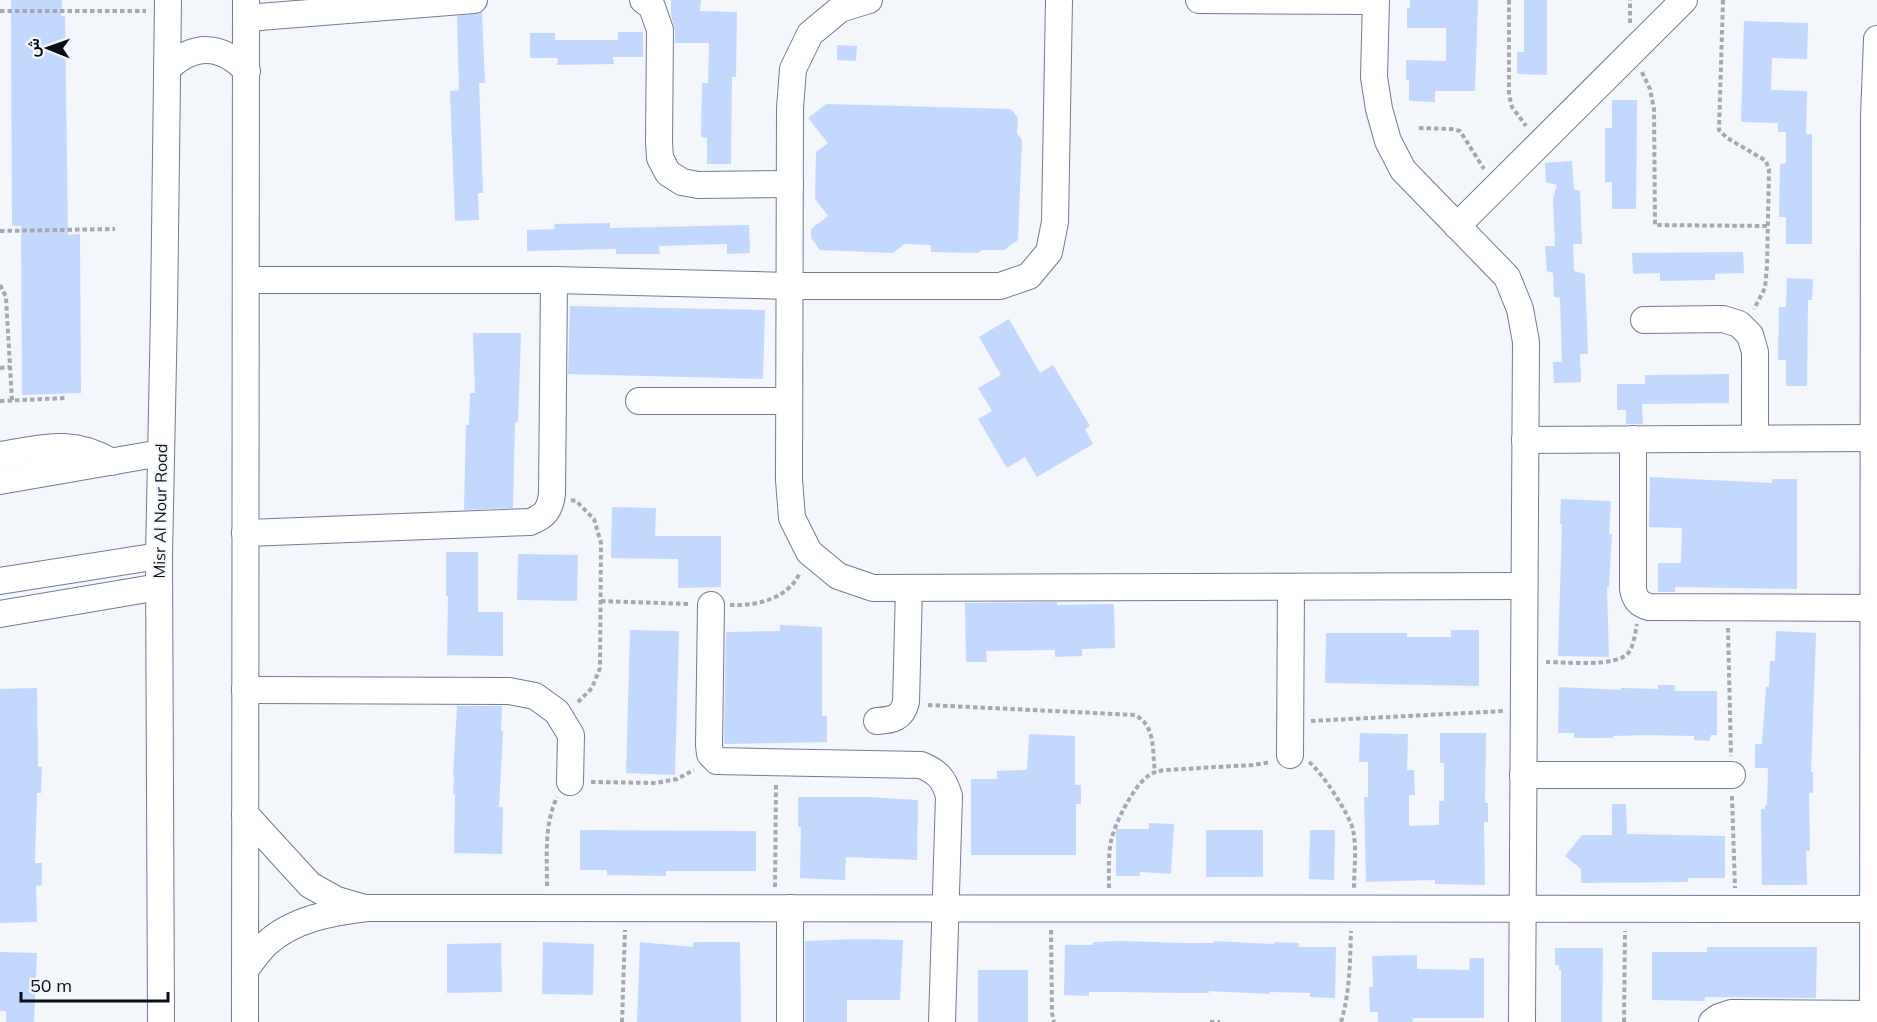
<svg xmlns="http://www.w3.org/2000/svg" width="1877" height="1022" font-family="Mulish,Vazirmatn,sans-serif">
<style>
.building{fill:#c2d8fe}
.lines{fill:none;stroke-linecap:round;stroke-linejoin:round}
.minor-casing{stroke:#6f7c93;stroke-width:28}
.path{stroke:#a5a9af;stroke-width:4;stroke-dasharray:4.5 3;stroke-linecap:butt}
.minor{stroke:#fff;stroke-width:26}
.labels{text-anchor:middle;stroke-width:4.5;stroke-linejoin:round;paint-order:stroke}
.street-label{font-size:16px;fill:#0a0f17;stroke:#f3f6fb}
</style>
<rect width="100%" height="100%" fill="#f3f6fb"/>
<!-- building -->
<g class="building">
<path d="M 11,0 L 62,0 L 61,16 L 65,16 L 68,235 L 80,234 L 81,393 L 22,395 L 21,226 L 12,226 Z"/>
<path d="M 671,0 L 701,0 L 700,11 L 737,12 L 736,77 L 732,77 L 731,164 L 707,164 L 707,138 L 701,137 L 702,83 L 708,83 L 709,43 L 675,43 L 675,30 L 671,15 Z"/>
<path d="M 1410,0 L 1478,0 L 1475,91 L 1435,91 L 1435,102 L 1409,101 L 1409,80 L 1406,80 L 1406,60 L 1446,61 L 1446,28 L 1407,28 L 1407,8 L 1410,8 Z"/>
<path d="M 1524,0 L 1547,0 L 1547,75 L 1517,74 L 1517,52 L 1524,52 Z"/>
<path d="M 482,12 L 485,83 L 479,83 L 483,193 L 478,193 L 479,220 L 455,221 L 450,91 L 459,90 L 457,16 Z"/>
<path d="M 1744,21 L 1808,23 L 1807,59 L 1772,58 L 1771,90 L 1807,91 L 1806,134 L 1812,134 L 1812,244 L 1786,244 L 1786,217 L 1779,217 L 1780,164 L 1786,163 L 1786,132 L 1778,132 L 1778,123 L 1741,122 Z"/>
<path d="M 618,32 L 643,32 L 643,57 L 613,57 L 614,64 L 557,65 L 558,58 L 530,58 L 530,33 L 555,33 L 555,40 L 618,40 Z"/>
<path d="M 837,45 L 857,46 L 856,61 L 837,60 Z"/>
<path d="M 1612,100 L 1637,100 L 1636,209 L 1612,209 L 1612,182 L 1605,182 L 1605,128 L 1612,128 Z"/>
<path d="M 826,104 L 1011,109 L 1018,118 L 1017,133 L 1022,140 L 1018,240 L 1004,250 L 982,250 L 978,253 L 931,252 L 931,245 L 904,244 L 893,253 L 820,250 L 811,238 L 811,229 L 828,216 L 815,199 L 816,152 L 828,143 L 808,118 Z"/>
<path d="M 1572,161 L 1574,189 L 1580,191 L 1582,244 L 1573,244 L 1574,271 L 1585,274 L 1588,354 L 1580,354 L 1581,382 L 1554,383 L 1553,362 L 1562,362 L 1560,298 L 1554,297 L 1553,273 L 1547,271 L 1545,246 L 1555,246 L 1553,198 L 1557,185 L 1546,182 L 1545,163 Z"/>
<path d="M 610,223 L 610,228 L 749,225 L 750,253 L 727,254 L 727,244 L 659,246 L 660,254 L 616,254 L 616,249 L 527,251 L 527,230 L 555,229 L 554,224 Z"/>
<path d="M 1743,252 L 1744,273 L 1715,274 L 1715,280 L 1660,281 L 1660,273 L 1633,274 L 1632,253 Z"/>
<path d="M 1787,278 L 1813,279 L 1812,300 L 1808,300 L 1807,386 L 1786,386 L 1786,360 L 1778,360 L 1779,307 L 1786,307 Z"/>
<path d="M 570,306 L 765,310 L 763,379 L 568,374 Z"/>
<path d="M 1009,319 L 1040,373 L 1053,365 L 1090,426 L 1085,429 L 1093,444 L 1037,477 L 1025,457 L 1007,468 L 978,419 L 992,411 L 978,388 L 1001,375 L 979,337 Z"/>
<path d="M 473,333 L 521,333 L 518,422 L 515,422 L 513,508 L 464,510 L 466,425 L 469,425 L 470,393 L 475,393 Z"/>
<path d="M 1729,374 L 1729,403 L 1642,404 L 1643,424 L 1626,424 L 1626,410 L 1617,410 L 1617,384 L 1645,384 L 1645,375 Z"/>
<path d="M 1650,477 L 1772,483 L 1772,479 L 1797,479 L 1797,589 L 1675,587 L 1675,592 L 1658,592 L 1658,563 L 1681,563 L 1682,528 L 1649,527 Z"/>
<path d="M 1561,499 L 1611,501 L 1609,534 L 1612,534 L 1609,587 L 1607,587 L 1609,657 L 1558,656 L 1562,524 L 1560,524 Z"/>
<path d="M 612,507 L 656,508 L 655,536 L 721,536 L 721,587 L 678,588 L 678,559 L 611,558 Z"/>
<path d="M 446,552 L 478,552 L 478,612 L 503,612 L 503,656 L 447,655 L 448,596 L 446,596 Z"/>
<path d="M 518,554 L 578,555 L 577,601 L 517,600 Z"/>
<path d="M 1057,602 L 1057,605 L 1114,604 L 1115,648 L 1082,649 L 1082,656 L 1055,657 L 1055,650 L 986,651 L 987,662 L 966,662 L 965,603 Z"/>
<path d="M 780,625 L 822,627 L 822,716 L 827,716 L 827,742 L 724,744 L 726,632 L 780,631 Z"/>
<path d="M 630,630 L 679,631 L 675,775 L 626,773 Z"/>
<path d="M 1451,630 L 1479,630 L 1479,686 L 1325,683 L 1326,633 L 1407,633 L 1407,637 L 1451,637 Z"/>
<path d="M 1776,631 L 1816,633 L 1811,772 L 1813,772 L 1813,793 L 1809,793 L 1810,851 L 1806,851 L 1807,885 L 1762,885 L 1761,809 L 1765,809 L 1765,805 L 1767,805 L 1768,768 L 1755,768 L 1755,744 L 1762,744 L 1766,687 L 1769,687 L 1770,661 L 1775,661 Z"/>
<path d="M 1658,685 L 1675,685 L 1675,691 L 1717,691 L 1717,735 L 1711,735 L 1709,741 L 1694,740 L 1694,736 L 1646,735 L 1613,736 L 1613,738 L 1574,738 L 1574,733 L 1558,733 L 1559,687 L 1621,690 L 1621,688 L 1658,689 Z"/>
<path d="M 37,688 L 38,767 L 42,767 L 41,793 L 37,793 L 35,863 L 42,863 L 42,885 L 36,886 L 37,922 L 0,923 L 0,689 Z"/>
<path d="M 457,706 L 502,706 L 501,731 L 503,731 L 499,807 L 503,807 L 502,854 L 454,853 L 455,794 L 453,794 L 454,776 L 453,776 Z"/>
<path d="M 1360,733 L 1408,734 L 1407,770 L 1414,770 L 1415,795 L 1409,795 L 1409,826 L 1439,825 L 1439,801 L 1444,801 L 1444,763 L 1440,763 L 1440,733 L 1486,733 L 1485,803 L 1488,803 L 1488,822 L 1484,822 L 1485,885 L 1435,884 L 1435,880 L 1366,882 L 1364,797 L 1368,797 L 1368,762 L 1359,762 Z"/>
<path d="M 1029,734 L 1075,736 L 1075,785 L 1081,785 L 1081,804 L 1076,804 L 1076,855 L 971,855 L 971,779 L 997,779 L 997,771 L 1027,770 Z"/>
<path d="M 798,797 L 869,797 L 918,800 L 917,860 L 846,857 L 845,880 L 800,878 L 801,827 L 798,827 Z"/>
<path d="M 1612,804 L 1626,804 L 1627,834 L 1725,836 L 1725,878 L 1688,878 L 1688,882 L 1581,883 L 1581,869 L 1565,856 L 1582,835 L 1612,835 Z"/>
<path d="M 1149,823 L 1174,824 L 1171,874 L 1140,872 L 1140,876 L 1116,876 L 1116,829 L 1149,829 Z"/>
<path d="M 580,830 L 756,831 L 756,871 L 666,871 L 666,876 L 607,875 L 607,870 L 580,870 Z"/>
<rect x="1206" y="830" width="57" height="47"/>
<path d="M 1310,830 L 1335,830 L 1334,880 L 1309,879 Z"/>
<path d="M 856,939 L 903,940 L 900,1000 L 847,1000 L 847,1022 L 805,1022 L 805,941 Z"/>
<path d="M 1121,941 L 1185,943 L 1214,943 L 1214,941 L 1274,944 L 1274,942 L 1299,943 L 1299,947 L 1336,947 L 1335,998 L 1310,997 L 1310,993 L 1270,992 L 1270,994 L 1209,991 L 1209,993 L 1179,993 L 1117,992 L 1089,992 L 1089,996 L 1064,995 L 1065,945 L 1093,945 L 1093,942 Z"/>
<path d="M 543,942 L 594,944 L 593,995 L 542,994 Z"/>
<path d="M 640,942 L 693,947 L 693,942 L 740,942 L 741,1022 L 637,1022 Z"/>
<path d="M 501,943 L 502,992 L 447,993 L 447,944 Z"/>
<path d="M 1707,947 L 1817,947 L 1816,998 L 1705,997 L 1704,1001 L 1652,1000 L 1652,952 L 1707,952 Z"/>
<path d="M 1555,948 L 1603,948 L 1602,1022 L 1561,1022 L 1561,970 L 1559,970 L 1559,965 L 1555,965 Z"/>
<path d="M 0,952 L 37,953 L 34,1022 L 6,1022 L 6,1011 L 0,1011 Z"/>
<path d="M 1417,955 L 1417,969 L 1469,970 L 1470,958 L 1484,958 L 1484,1018 L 1413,1018 L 1412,1022 L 1378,1022 L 1378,1012 L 1370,1012 L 1369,987 L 1373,987 L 1372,956 Z"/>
<rect x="978" y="970" width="50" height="52"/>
</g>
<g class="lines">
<defs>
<g id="minor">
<path d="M 643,0 L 652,7 L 660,30 L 659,142 L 660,158 L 668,173 L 682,182 L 698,185 L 790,184"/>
<path d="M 869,0 L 840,9 L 810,34 L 793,69 L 790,108 L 789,480 L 792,518 L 809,552 L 838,576 L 873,588 L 1524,586"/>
<path d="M 1199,0 L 1375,1"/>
<path d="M 1376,0 L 1374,77 L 1379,109 L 1388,141 L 1403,170 L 1507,277 L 1520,309 L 1526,342 L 1522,1022"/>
<path d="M 246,18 L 474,0"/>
<path d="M 167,69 C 194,43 221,44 247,71"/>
<path d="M 1457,226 L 1684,0"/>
<path d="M 246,280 L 554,280 L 789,286 L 1000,286 L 1029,276 L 1049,252 L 1055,222 L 1059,0"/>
<path d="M 1644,320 L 1723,319 L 1739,324 L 1750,335 L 1755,352 L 1755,438"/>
<path d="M 639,401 L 789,401"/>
<path d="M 1633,439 L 1633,589 C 1635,600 1639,604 1649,607 L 1873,608"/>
<path d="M 1525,440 L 1877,438"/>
<path d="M 0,455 C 44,448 71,438 112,462"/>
<path d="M 0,481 L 161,453"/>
<path d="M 245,533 L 530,522 C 545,516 550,510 552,494 L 554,280"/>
<path d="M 0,581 L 159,556"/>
<path d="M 711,605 L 709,745 L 710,754 L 717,761 L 921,765 C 938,772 944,779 949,796 L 942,1022"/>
<path d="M 0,614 L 159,587"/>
<path d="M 245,690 L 509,691 L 535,696 L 557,712 L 571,735 L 570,782"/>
<path d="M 877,721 C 893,720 902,718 906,702 L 909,588"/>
<path d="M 1290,755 L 1291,587"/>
<path d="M 1523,775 L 1732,775"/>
<path d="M 245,814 L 310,885 L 337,900 L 361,907"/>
<path d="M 245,970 C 251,962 258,952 266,944 C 293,919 332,912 367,908 L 1873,909"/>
<path d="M 161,1022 L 159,556 L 164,312 L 168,0"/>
<path d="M 245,1022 L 246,0"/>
<path d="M 790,1022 L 790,908"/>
<path d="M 1712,1022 L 1719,1017 L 1731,1013 L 1873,1014"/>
<path d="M 1873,1022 L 1874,117 L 1877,39"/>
</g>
</defs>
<!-- minor casing -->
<use href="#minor" class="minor-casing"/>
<!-- path -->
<g class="path">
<path d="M 1509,0 L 1509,95 L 1512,107 L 1526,126"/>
<path d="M 1723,0 L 1719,130 L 1727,138 L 1763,159 L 1766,161 L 1769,170 L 1767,266 L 1765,288 L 1754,309"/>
<path d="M 0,11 L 146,11"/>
<path d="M 1630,23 L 1630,0"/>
<path d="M 1642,72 L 1650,89 L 1654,109 L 1655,225 L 1768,226"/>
<path d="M 1419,128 L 1452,129 L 1460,131 L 1484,169"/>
<path d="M 0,231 L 115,229"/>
<path d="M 0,285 L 6,297 L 12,401"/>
<path d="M 0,368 L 10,367"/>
<path d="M 0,401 L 67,398"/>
<path d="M 571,500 L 576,501 L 594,519 L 601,543 L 600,668 L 592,688 L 577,703"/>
<path d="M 601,601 L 690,604"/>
<path d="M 730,605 C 756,606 789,599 800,572"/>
<path d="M 1728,628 L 1731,756"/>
<path d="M 1546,662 C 1565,662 1617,668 1629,652 C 1634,645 1635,633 1637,624"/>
<path d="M 928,705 L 1135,715 C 1156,726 1152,750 1155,772"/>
<path d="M 1311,721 L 1505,711"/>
<path d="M 1309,762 C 1321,771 1350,815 1353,830 C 1357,848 1354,870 1354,888"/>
<path d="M 591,782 L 656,783 L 677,779 L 694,770"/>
<path d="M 1732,796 L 1735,888"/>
<path d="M 547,886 C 547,856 544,825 557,797"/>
<path d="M 775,887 L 776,783"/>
<path d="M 1109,888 C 1109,872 1108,856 1111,841 C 1115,823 1133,787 1148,776 C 1153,772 1158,771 1165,770 L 1253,765 L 1271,762"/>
<path d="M 1051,930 L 1052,1013 L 1054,1022"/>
<path d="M 622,1022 L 625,930"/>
<path d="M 1210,1022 L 1220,1022"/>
<path d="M 1341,1022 C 1350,992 1350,962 1351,931"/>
<path d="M 1624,1022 L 1625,931"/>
</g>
<!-- minor -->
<use href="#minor" class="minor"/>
</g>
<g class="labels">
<!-- street labels -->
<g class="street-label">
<text transform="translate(160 511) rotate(-89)" y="6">Misr Al Nour Road</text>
</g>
</g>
<!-- north arrow -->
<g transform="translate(48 48) rotate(271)" stroke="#f3f6fb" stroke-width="4.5" paint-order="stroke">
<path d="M0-4.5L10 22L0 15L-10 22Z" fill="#0a0f17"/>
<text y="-9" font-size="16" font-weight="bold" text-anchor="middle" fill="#0a0f17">ش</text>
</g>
<!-- scale -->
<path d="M21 992v9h147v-9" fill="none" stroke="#0a0f17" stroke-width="3"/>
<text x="30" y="992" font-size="18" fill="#0a0f17" stroke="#f3f6fb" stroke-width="4.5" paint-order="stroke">50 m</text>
</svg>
